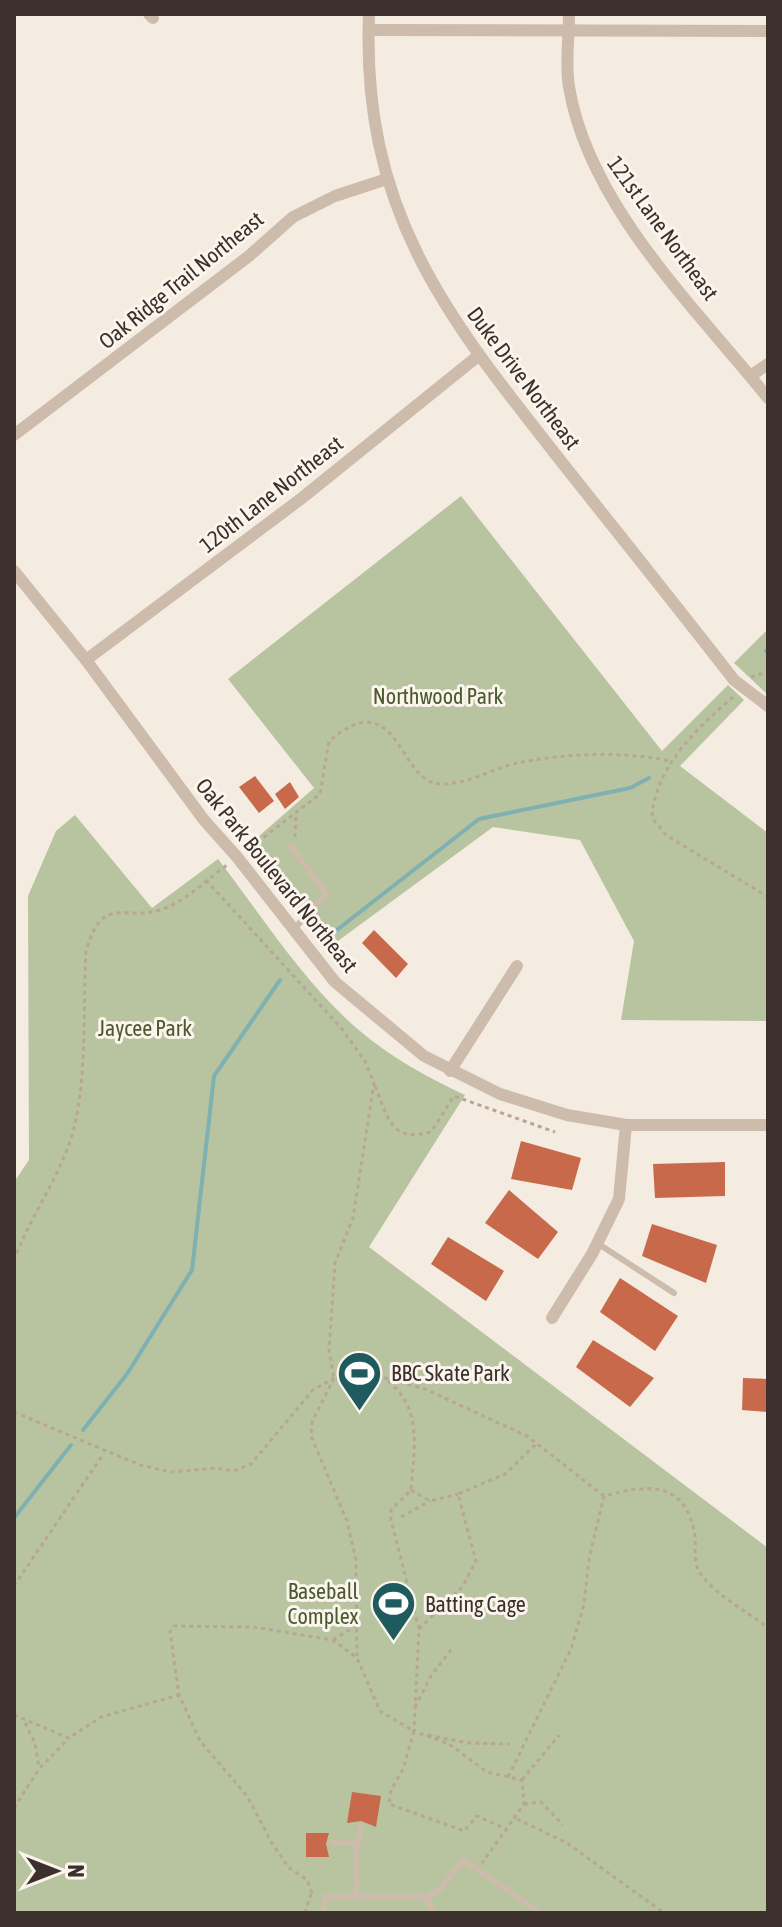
<svg xmlns="http://www.w3.org/2000/svg" width="782" height="1927" viewBox="0 0 782 1927" font-family="'Asap Condensed',sans-serif">
<rect width="100%" height="100%" fill="#f4ebe1"/>
<!-- green -->
<g fill="#b8c4a0">
<path d="M461 496 662 751 728 685 744 700 680 766 768 833V1021L621 1020 634 941 580 840 493 827 327 949 251 843 314 788 228 679Z"/>
<path d="M768 629V695L734 663Z"/>
<path d="M75 815 152 908 218 859C262 916 304 984 360 1031 390 1057 429 1078 465 1095L369 1247 768 1548V1913H14V1182L29 1160 28 896 56 831Z"/>
</g>
<g fill="none" stroke-linecap="round" stroke-linejoin="round">
<!-- stream -->
<g stroke="#7fb0b2" stroke-width="4">
<path d="M766 651 768 650"/>
<path d="M333 933 479 819 630 788 649 778"/>
<path d="M83 1430 127 1374 192 1270 214 1076 280 980"/>
<path d="M14 1518 71 1445"/>
</g>
</g>
<!-- building -->
<g fill="#c8694b">
<path d="M255 776 274 801 259 813 239 787Z"/>
<path d="M290 782 299 797 285 809 275 794Z"/>
<path d="M374 930 408 964 396 978 362 943Z"/>
<path d="M521 1141 581 1158 572 1190 511 1179Z"/>
<path d="M725 1162V1196L655 1198 653 1164Z"/>
<path d="M509 1190 558 1232 538 1259 485 1223Z"/>
<path d="M652 1224 717 1245 706 1283 642 1256Z"/>
<path d="M448 1237 504 1271 486 1301 431 1264Z"/>
<path d="M620 1278 678 1316 655 1351 600 1312Z"/>
<path d="M593 1340 654 1378 630 1407 576 1367Z"/>
<path d="M743 1378 768 1379V1412L742 1410Z"/>
<path d="M352 1792 381 1796 376 1827 361 1821 347 1823Z"/>
<path d="M306 1833H329L326 1844 329 1857H306Z"/>
</g>
<g fill="none" stroke-linecap="round" stroke-linejoin="round">
<!-- path -->
<g stroke="#b9a596" stroke-width="3" stroke-dasharray="4 4" stroke-linecap="butt">
<path d="M751 677 768 672"/>
<path d="M733 697C698 727 654 768 652 818L666 835 768 897"/>
<path d="M295 837 296 813"/>
<path d="M251 847 320 794 329 741C396 684 398 774 434 783 459 789 493 768 517 763 568 753 620 751 671 761"/>
<path d="M206 880 342 1029 365 1061 374 1083 353 1218 335 1263 329 1350 334 1378H385L425 1389 527 1436 604 1496C648 1484 686 1480 695 1536 696 1548 693 1562 700 1573 715 1595 747 1611 768 1628"/>
<path d="M375 1086C388 1117 390 1143 431 1132L454 1096 555 1132"/>
<path d="M14 1261C30 1215 62 1175 74 1128 87 1077 83 1004 86 951 104 888 128 927 170 906 191 896 209 878 227 865"/>
<path d="M334 1378 312 1422 311 1436 347 1521 356 1560 357 1656"/>
<path d="M388 1381C423 1409 414 1449 411 1490L391 1510V1520L419 1629 414 1731 449 1744 487 1772 522 1780 524 1804 482 1863"/>
<path d="M14 1412 140 1465 171 1472 217 1468 234 1471 251 1464 313 1390 334 1378"/>
<path d="M411 1490 430 1501 458 1494"/>
<path d="M401 1517 430 1501"/>
<path d="M14 1586 104 1453"/>
<path d="M419 1629 463 1586 476 1561 458 1494 505 1474 537 1443"/>
<path d="M333 1640 357 1625"/>
<path d="M415 1707 431 1676 453 1647"/>
<path d="M14 1715 69 1738 101 1717 179 1695"/>
<path d="M25 1723 35 1743 39 1768"/>
<path d="M428 1735 468 1743 510 1744"/>
<path d="M508 1777 571 1649 584 1604 589 1559 604 1496"/>
<path d="M522 1780 559 1735"/>
<path d="M524 1804 541 1802 563 1825"/>
<path d="M14 1808 39 1769 69 1738"/>
<path d="M517 1819 567 1843 664 1913"/>
<path d="M312 1893 307 1880 288 1867 272 1843 247 1796 200 1741 179 1695 170 1632 174 1626 253 1627 333 1640 357 1658 380 1711 414 1731 403 1769 391 1790 389 1804 464 1831 477 1816 508 1830"/>
<path d="M305 1913 311 1894"/>
<path d="M767 1913 768 1911"/>
</g>
<!-- lane -->
<g stroke="#cdbbac" stroke-width="6">
<path d="M291 846 326 894 294 929"/>
<path d="M597 1243 674 1293"/>
<path d="M332 1843H358"/>
<path d="M357 1896 356 1853 361 1827"/>
<path d="M427 1898 442 1887 463 1860 541 1913"/>
<path d="M324 1913 325 1896H417L427 1898 433 1913"/>
</g>
<!-- street -->
<g stroke="#cdbbac" stroke-width="12">
<path d="M149 14 153 18"/>
<path d="M369 14C361 213 448 318 564 465 621 537 678 608 734 680L768 706"/>
<path d="M569 14C569 38 565 64 569 87 589 206 695 307 768 398"/>
<path d="M369 30 768 31"/>
<path d="M750 376 768 364"/>
<path d="M14 435 249 256 293 217 335 196 387 179"/>
<path d="M14 571 86 660 204 820 237 857 335 982 424 1056 500 1094 567 1115 626 1125H768"/>
<path d="M86 660 302 498 478 356"/>
<path d="M450 1071 517 966"/>
<path d="M552 1318 592 1254 619 1199 626 1125"/>
</g>
</g>
<!-- icons -->
<defs>
<symbol id="stadium-pin" viewBox="-11 -11 22 30"><path d="M0 17L-7.5 6A9.5 9.5 0 1 1 7.5 6Z" fill="#1f5a5e" stroke="#fbf5ee"/><path d="M0-5a6.5 5 0 1 0 0 10a6.5 5 0 1 0 0-10ZM-3.5-1.8h7v3.6h-7Z" fill="#fff"/></symbol>
</defs>
<g fill-rule="evenodd">
<use href="#stadium-pin" x="334" y="1348" width="51" height="69"/>
<use href="#stadium-pin" x="368" y="1578" width="51" height="69"/>
</g>
<g text-anchor="middle" dominant-baseline="central" stroke-width="6" stroke-linejoin="round" paint-order="stroke">
<!-- street labels -->
<g font-size="22" fill="#3b302b" stroke="#fbf5ee">
<text transform="translate(663 228) rotate(54)">121st Lane Northeast</text>
<text transform="translate(181 280) rotate(-39)">Oak Ridge Trail Northeast</text>
<text transform="translate(524 378) rotate(53)">Duke Drive Northeast</text>
<text transform="translate(271 494) rotate(-38)">120th Lane Northeast</text>
<text transform="translate(277 875) rotate(51)">Oak Park Boulevard Northeast</text>
</g>
<!-- park labels -->
<g font-size="22" fill="#4a5a2e" stroke="#fbf5ee">
<text x="438" y="696">Northwood Park</text>
<text x="145" y="1028">Jaycee Park</text>
<text x="323" y="1591">Baseball<tspan x="323" dy="25">Complex</tspan></text>
</g>
<!-- poi labels -->
<g font-size="22" fill="#3b302b" stroke="#fbf5ee" text-anchor="start">
<text x="391" y="1373">BBC Skate Park</text>
<text x="425" y="1604">Batting Cage</text>
</g>
</g>
<!-- border -->
<rect width="782" height="1927" fill="none" stroke="#3b302b" stroke-width="32"/>
<!-- north arrow -->
<g transform="translate(56 1871) rotate(90)" stroke="#fbf5ee" stroke-width="6" paint-order="stroke">
<path d="M0-6L14 30L0 20L-14 30Z" fill="#3b302b"/>
<text y="-12" font-size="22" font-weight="bold" text-anchor="middle" fill="#3b302b">N</text>
</g>
</svg>
